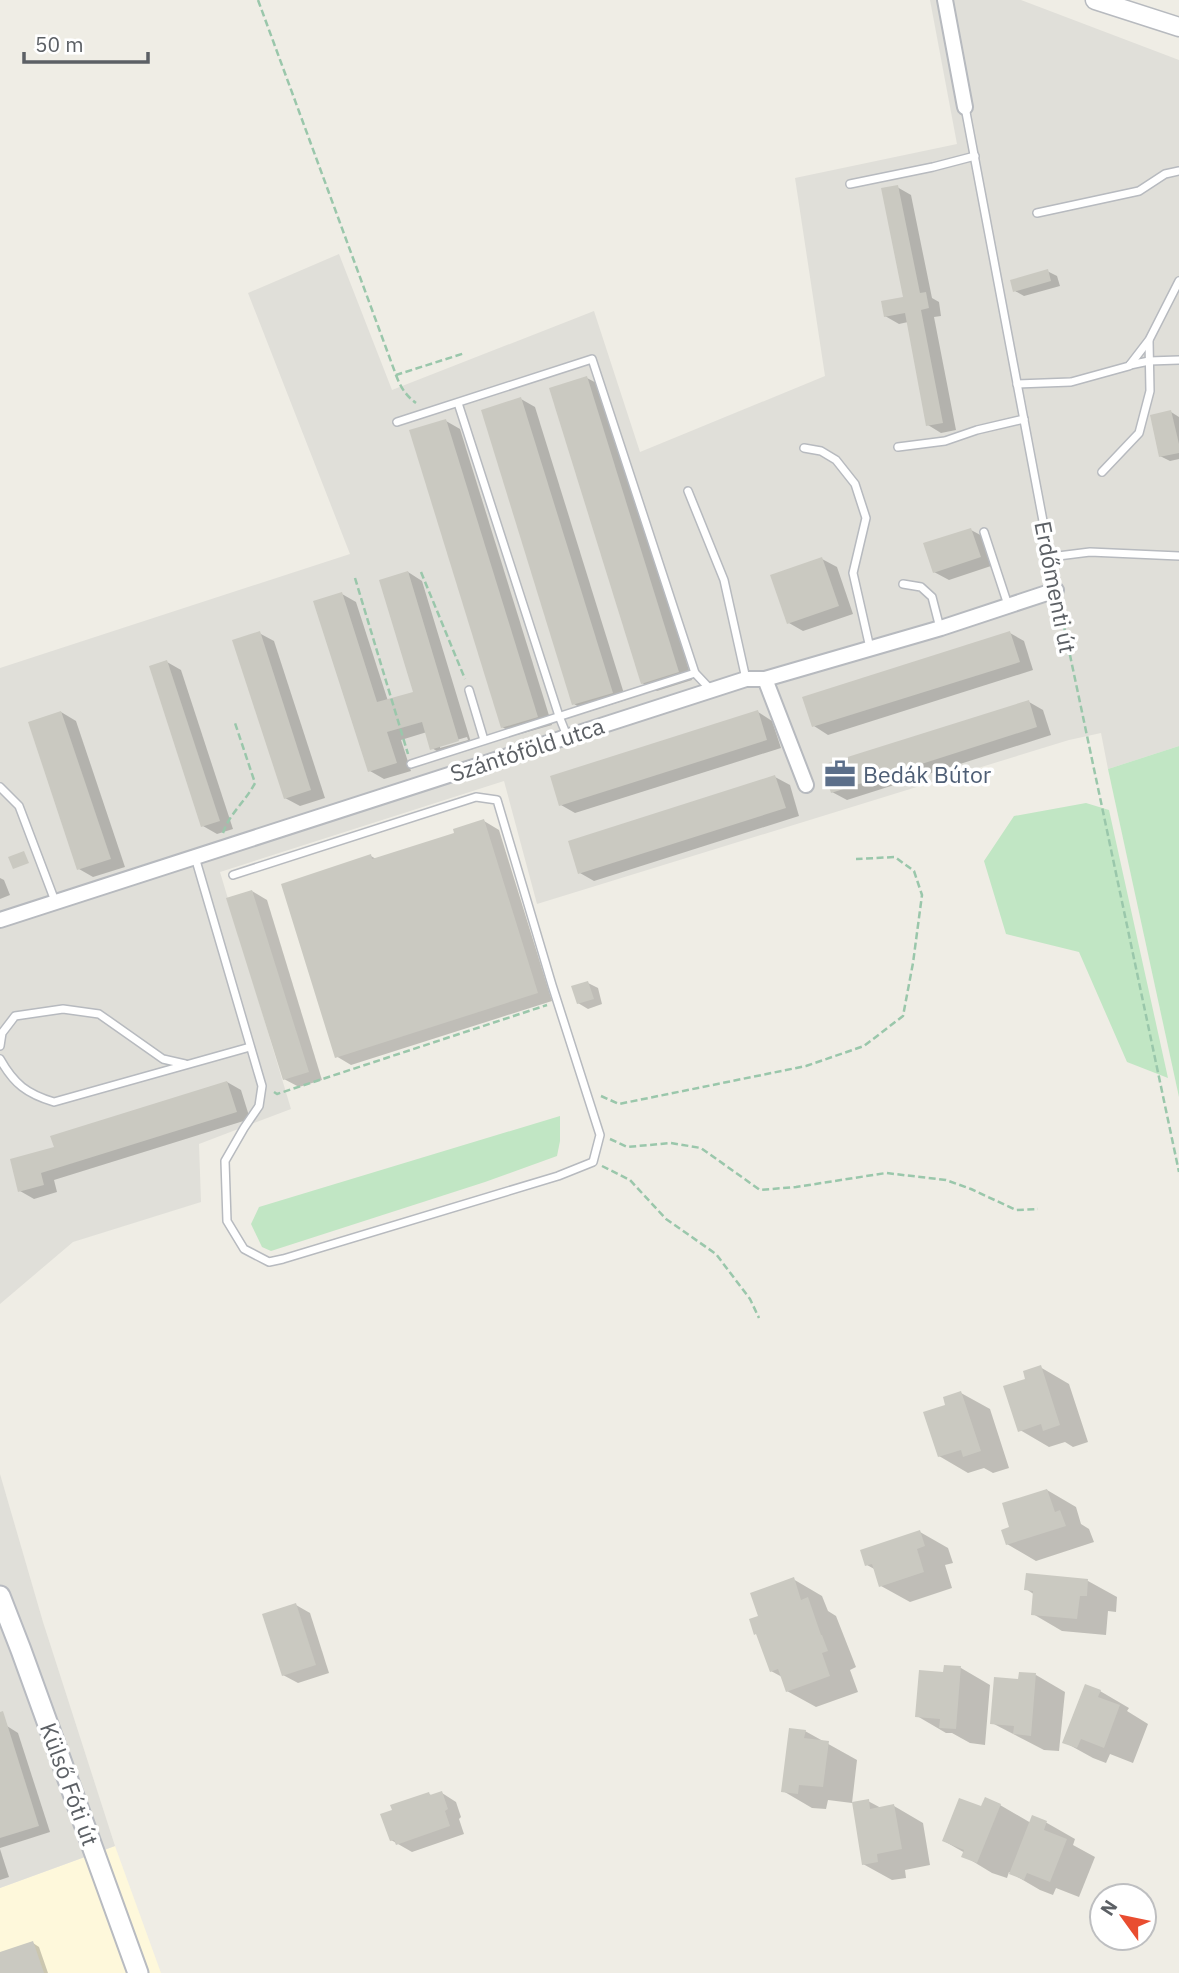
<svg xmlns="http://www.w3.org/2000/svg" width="1179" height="1973" viewBox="0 0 1179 1973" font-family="'IBM Plex Sans',sans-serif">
<rect width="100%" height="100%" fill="#efede5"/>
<!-- commercial -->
<path fill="#fef8db" d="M115 1846 161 1973H0V1888Z"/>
<!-- industrial -->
<g fill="#e0dfd9">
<path d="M930 0H1021L1179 60V746L1108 769 1101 733 1069 740 537 904 504 781 220 872 291 1109 199 1144 201 1202 73 1242 0 1304V668L350 554 248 293 339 254 392 390 594 311 640 452 825 376 795 178 957 144Z"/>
<path d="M0 1474 43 1622 115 1846 0 1888Z"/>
</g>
<!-- green -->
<g fill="#c1e6c4">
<path d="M1179 746V1097L1108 769Z"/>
<path d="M1086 803 1109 810 1168 1078 1127 1062 1079 952 1006 934 984 861 1014 816Z"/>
<path d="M560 1116V1141L557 1156 485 1182 271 1251 262 1247 251 1224 259 1207Z"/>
</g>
<!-- shadow -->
<g fill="#0003" fill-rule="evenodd">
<path d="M897 187 911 195 932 298 939 302 941 316 934 317 956 430 941 433 928 425 908 322 899 324 885 316 905 298Z"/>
<path d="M1047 271 1057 276 1060 286 1024 296 1015 291Z"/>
<path d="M587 378 602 386 692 680 657 691 642 683Z"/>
<path d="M521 399 535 407 626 700 588 712 574 704Z"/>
<path d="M1171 412 1179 417V459L1170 461 1160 456Z"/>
<path d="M446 421 460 429 552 725 517 735 502 727Z"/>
<path d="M971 530 986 538 994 565 949 580 934 572Z"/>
<path d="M822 559 837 567 853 614 803 631 789 623Z"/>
<path d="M408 572 422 581 473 749 446 757 432 748 427 732 401 740 411 771 384 779 370 771 342 594 356 602 388 701 415 693ZM467 737 468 740 440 748V745Z"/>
<path d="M259 633 274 641 325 798 300 806 285 798Z"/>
<path d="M1010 633 1024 641 1033 670 828 735 814 726Z"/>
<path d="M167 662 181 670 233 829 217 834 203 826Z"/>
<path d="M1029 702 1043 710 1051 735 847 800 832 792Z"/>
<path d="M61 712 76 721 125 867 93 877 79 869Z"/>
<path d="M758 712 772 721 781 748 575 813 561 805Z"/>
<path d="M775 777 790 785 799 816 594 881 580 873Z"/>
<path d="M484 821 499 830 552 1001 351 1065 336 1056 371 856 376 859 456 834Z"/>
<path d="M0 878 4 880 10 895 0 899Z"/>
<path d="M252 891 267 900 322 1080 299 1087 284 1079Z"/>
<path d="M588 983 598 988 602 1004 588 1009 578 1003Z"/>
<path d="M227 1082 241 1090 250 1119 54 1180 57 1192 34 1199 20 1191 56 1148Z"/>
<path d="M1040 1367 1069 1384 1088 1442 1073 1447 1065 1442 1049 1447 1020 1430 1027 1380Z"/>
<path d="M961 1393 990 1409 1009 1468 993 1473 984 1468 968 1473 939 1456 947 1406Z"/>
<path d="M1047 1490 1076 1507 1081 1524 1089 1529 1094 1542 1036 1561 1007 1544 1012 1528Z"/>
<path d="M920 1532 948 1548 953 1563 945 1565 952 1588 910 1602 881 1586 876 1570 867 1565Z"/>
<path d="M793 1579 822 1596 828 1611 836 1616 856 1667 850 1670 858 1692 816 1707 787 1691 782 1677 771 1671 760 1617Z"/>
<path d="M1088 1581 1117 1597 1116 1612 1108 1611 1106 1635 1062 1631 1033 1614 1035 1595 1026 1589Z"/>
<path d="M296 1605 310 1613 329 1673 298 1683 283 1675Z"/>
<path d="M945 1667 961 1668 990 1685 985 1745 970 1743 952 1733H946L917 1716 944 1674Z"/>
<path d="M1036 1675 1065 1692 1059 1751 1044 1750 992 1723 1019 1681Z"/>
<path d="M1100 1691 1129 1708 1127 1711 1148 1724 1133 1763 1110 1754 1106 1763 1093 1758 1064 1742Z"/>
<path d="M7 1726 18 1733 50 1832 0 1848V1728Z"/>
<path d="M805 1731 857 1760 852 1803 828 1800 826 1809 812 1808 783 1791Z"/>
<path d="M442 1793 456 1802 461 1817 459 1819 464 1834 412 1852 391 1840 429 1794 433 1796Z"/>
<path d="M868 1801 881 1808 894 1806 923 1823 930 1865 905 1870 906 1878 892 1880 863 1864Z"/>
<path d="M1000 1805 1031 1823 1033 1818 1047 1823 1075 1839 1073 1845 1095 1857 1079 1897 1056 1888 1053 1895 1040 1890 1009 1872 1007 1878 992 1873 964 1856 965 1853 944 1841 982 1809Z"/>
<path d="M0 1849 9 1877 0 1880Z"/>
<path d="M33 1943 39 1947 48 1973H0V1955Z"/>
</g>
<!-- building -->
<g fill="#cac9c1">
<path d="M898 185 920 293 926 292 929 308 921 310 943 423 926 426 905 313 884 317 881 301 903 297 881 188Z"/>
<path d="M1048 269 1051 281 1013 292 1010 280Z"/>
<path d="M587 376 679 672 641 684 549 388Z"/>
<path d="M521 397 613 693 572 705 481 410Z"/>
<path d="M1171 410 1179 444V453L1159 457 1150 415Z"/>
<path d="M446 419 538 717 501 728 409 430Z"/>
<path d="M971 528 981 557 933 573 923 543Z"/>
<path d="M822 557 839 606 787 624 770 575Z"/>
<path d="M408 571 459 741 430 750 422 722 387 732 397 763 368 772 313 601 342 592 377 702 413 692 379 580Z"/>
<path d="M260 631 311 790 284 799 232 640Z"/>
<path d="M1010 631 1020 662 812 727 802 697Z"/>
<path d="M167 660 220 821 201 827 149 666Z"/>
<path d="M1029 700 1037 727 831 793 822 765Z"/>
<path d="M758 710 767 740 559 806 550 776Z"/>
<path d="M61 711 111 859 77 870 28 722Z"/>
<path d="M775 775 786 808 578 874 568 841Z"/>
<path d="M484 819 538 993 335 1058 281 884 371 854 372 859 454 833 453 829Z"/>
<path d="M24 851 29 863 13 869 8 857Z"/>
<path d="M252 890 309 1072 283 1080 226 898Z"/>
<path d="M588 981 594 999 577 1004 571 986Z"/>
<path d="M227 1081 237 1112 41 1173 44 1185 18 1192 10 1159 54 1147 50 1136Z"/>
<path d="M1041 1365 1060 1425 1043 1431 1041 1424 1018 1432 1003 1386 1025 1379 1023 1371Z"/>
<path d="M961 1391 981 1451 963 1457 961 1450 938 1457 923 1412 945 1405 943 1397Z"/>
<path d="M1047 1489 1055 1512 1060 1510 1066 1526 1006 1545 1001 1530 1009 1527 1002 1503Z"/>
<path d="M920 1530 925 1546 917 1549 924 1572 879 1587 872 1564 865 1566 860 1550Z"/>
<path d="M1026 1573 1088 1579 1087 1596H1080L1077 1619 1031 1615 1033 1591 1024 1590Z"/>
<path d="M794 1577 801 1600 808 1597 821 1635H822L828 1651 822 1653 830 1676 786 1692 778 1669 770 1672 756 1634 754 1635 749 1619 758 1616 750 1593Z"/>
<path d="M296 1603 316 1665 282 1676 262 1614Z"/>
<path d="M944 1665 961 1666 956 1729 939 1728 940 1719 915 1717 919 1670 943 1672Z"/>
<path d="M1019 1672 1036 1673 1031 1736 1013 1734 1014 1726 990 1724 994 1677 1018 1679Z"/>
<path d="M1085 1684 1101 1690 1098 1697 1120 1705 1104 1748 1081 1739 1077 1748 1062 1743Z"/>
<path d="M3 1711 39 1826 0 1838V1712Z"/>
<path d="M789 1728 806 1730 804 1738 829 1741 823 1787 799 1785 798 1794 781 1792Z"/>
<path d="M442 1791 448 1809 445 1811 450 1826 396 1845 394 1840 390 1841 380 1814 392 1810 390 1805 429 1792 430 1795Z"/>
<path d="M985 1797 1001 1804 977 1863 961 1857 964 1850 942 1841 959 1798 981 1806Z"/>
<path d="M869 1799 870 1809 894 1804 902 1849 877 1854 878 1862 862 1865 852 1802Z"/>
<path d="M1032 1815 1047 1821 1044 1830 1067 1839 1050 1882 1027 1873 1024 1880 1009 1874Z"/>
<path d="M33 1941 44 1973H0V1952Z"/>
</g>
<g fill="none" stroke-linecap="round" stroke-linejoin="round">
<defs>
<g id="service">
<path d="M965 107 1056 590"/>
<path d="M850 184 933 167 975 156"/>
<path d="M1037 213 1139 191 1165 174 1179 171"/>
<path d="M1130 365 1149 361 1179 360"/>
<path d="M1017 384 1071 382 1129 366 1149 340 1179 281"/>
<path d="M458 403 559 716 567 736"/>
<path d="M397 422 592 359 695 673 711 690"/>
<path d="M898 447 945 441 977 430 1024 419"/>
<path d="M804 448 821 451 836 460 855 484 866 518 853 573 870 648"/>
<path d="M1102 472 1139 433 1150 391 1149 341"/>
<path d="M688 491 724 580 746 679"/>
<path d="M984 532 1008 605"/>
<path d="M1050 557 1090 552 1179 556"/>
<path d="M903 584 921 587 932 597 940 628"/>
<path d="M469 690 484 740"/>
<path d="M411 764 695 673"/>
<path d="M0 787 19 806 55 901"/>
<path d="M195 857 262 1086 259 1106 244 1128 225 1161 227 1221 244 1249 269 1262 283 1259 558 1176 593 1162 600 1135 552 985 497 800 476 797 233 875"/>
<path d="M0 1046 2 1033 15 1016 63 1009 99 1014 163 1059 185 1064"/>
<path d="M0 1059C14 1084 27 1094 54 1102L250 1047"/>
</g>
<g id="minor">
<path d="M945 0 965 107"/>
<path d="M765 679 806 785"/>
<path d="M0 920 746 679H765L941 628 1056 590"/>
</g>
<path id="tertiary" d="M1095 0 1179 27"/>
<path id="secondary" d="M0 1596 21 1650 138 1973"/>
</defs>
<!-- service casing -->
<use href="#service" stroke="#b7babf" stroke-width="10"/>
<!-- minor casing -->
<use href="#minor" stroke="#b7babf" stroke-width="18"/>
<!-- tertiary casing -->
<use href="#tertiary" stroke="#b7babf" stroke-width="21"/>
<!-- secondary casing -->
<use href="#secondary" stroke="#b8bbc1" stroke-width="23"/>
<!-- path -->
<g stroke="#9ac7ab" stroke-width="2.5" stroke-dasharray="7 3.5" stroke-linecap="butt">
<path d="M258 0 396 375 465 353"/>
<path d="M396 375C400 386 405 395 416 403"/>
<path d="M421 572 465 679"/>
<path d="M355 578 408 754"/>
<path d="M1059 603 1179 1172"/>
<path d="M223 833C229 814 246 801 255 783L234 720"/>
<path d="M274 1092 277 1094 547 1005"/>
<path d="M601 1096 619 1104 806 1066 864 1046 903 1016 913 963 922 895 914 871 895 857 856 859"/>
<path d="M610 1139 627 1147 671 1143 701 1148 760 1190 796 1187 886 1173 946 1180 971 1189 1016 1210 1038 1209"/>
<path d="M602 1166 630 1180 666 1219 716 1254 750 1299 759 1318"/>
</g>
<!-- service -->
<use href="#service" stroke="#fff" stroke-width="7"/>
<!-- minor -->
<use href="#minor" stroke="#fff" stroke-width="14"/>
<!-- tertiary -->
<use href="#tertiary" stroke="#fff" stroke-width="18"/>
<!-- secondary -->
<use href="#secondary" stroke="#fff" stroke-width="19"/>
</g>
<!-- icons -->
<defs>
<symbol id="office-bare" viewBox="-9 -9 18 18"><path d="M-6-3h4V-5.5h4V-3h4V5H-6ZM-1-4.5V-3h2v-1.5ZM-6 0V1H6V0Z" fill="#5c6f8a" stroke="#fff" stroke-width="2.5" paint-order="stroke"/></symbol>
</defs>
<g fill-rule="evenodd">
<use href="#office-bare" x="818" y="752" width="44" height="44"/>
</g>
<g text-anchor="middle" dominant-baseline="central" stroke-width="7" stroke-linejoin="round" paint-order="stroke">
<!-- street labels -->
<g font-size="23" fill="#5c6065" stroke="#fff">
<text transform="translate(1056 587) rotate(79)">Erdőmenti út</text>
<text transform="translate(527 749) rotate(-18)">Szántóföld utca</text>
<text transform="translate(70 1784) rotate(70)">Külső Fóti út</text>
</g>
<!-- service labels -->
<g font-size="23" fill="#4e5e75" stroke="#fff" text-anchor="start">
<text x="863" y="774">Bedák Bútor</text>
</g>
</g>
<!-- north arrow -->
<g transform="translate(1123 1917) rotate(303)"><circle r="33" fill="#ffffff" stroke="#bebfc1" stroke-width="2"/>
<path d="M0-5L12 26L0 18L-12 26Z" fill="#e94d30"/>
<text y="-10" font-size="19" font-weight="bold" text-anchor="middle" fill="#5c6065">N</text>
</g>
<!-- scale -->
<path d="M24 52v10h124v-10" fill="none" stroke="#5c6065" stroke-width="3.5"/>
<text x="35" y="52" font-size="21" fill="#5c6065" stroke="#ffffff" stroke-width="5" paint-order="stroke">50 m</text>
</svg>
